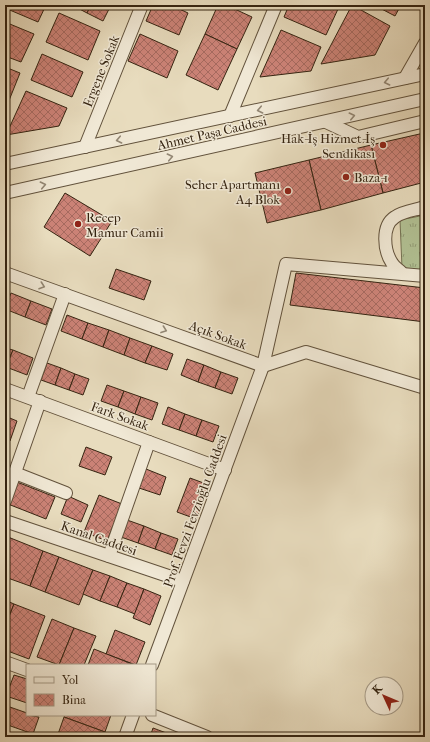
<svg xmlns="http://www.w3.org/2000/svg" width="430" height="742" viewBox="0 0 430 742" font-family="'IM FELL French Canon',serif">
<defs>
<pattern id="park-tufts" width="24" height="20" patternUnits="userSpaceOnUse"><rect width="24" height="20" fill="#b2c194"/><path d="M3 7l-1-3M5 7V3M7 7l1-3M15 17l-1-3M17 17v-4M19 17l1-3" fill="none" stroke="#929d77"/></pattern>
<pattern id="building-cross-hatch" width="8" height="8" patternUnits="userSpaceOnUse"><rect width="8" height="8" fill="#cb8276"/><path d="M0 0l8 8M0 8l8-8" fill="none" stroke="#a66a5f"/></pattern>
</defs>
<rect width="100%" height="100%" fill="#e8dcbe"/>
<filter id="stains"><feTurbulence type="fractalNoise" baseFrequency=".005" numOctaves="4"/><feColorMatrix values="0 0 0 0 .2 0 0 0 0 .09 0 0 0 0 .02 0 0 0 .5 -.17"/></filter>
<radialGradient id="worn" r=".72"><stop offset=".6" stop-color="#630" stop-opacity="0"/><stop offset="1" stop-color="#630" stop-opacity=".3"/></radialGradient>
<!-- park -->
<path fill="url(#park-tufts)" stroke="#747252" d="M425 215V253L420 252 422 272 402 268 400 220Z"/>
<!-- building -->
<g fill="url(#building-cross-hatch)" stroke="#352411">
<path d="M5 5H46L38 22 5 8Z"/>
<path d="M72 5H91L87 13Z"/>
<path d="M91 5H111L103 21 87 13Z"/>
<path d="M153 5H171L188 13 179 35 146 21Z"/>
<path d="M218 5H226L252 17 237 49 205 34Z"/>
<path d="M289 5H329L338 9 326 35 284 17Z"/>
<path d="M352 5 390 26 375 55 321 64Z"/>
<path d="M374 5H401L395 16Z"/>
<path d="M59 13 100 31 88 60 46 42Z"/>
<path d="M5 22 34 34 21 62 5 56Z"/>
<path d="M281 30 321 47 311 71 260 77Z"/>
<path d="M140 34 178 51 167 78 128 61Z"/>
<path d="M205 34 237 49 218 90 186 75Z"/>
<path d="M42 54 83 72 72 97 31 80Z"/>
<path d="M5 67 20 73 8 103 5 102Z"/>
<path d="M26 91 67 108 59 126 6 135Z"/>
<path d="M424 133 425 182 383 193 371 145Z"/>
<path d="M371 145 383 193 321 210 309 160Z"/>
<path d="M309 160 321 210 267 223 255 173Z"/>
<path d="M65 193 112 221 90 256 44 227Z"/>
<path d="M116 269 151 281 144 300 109 288Z"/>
<path d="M296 273 425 288V322L290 305Z"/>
<path d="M11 293 31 301 25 317 5 309Z"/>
<path d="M31 301 52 309 46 325 25 317Z"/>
<path d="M67 315 88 323 82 339 61 331Z"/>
<path d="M88 323 109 330 103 347 82 339Z"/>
<path d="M109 330 130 338 124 355 103 347Z"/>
<path d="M130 338 152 346 145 363 124 355Z"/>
<path d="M152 346 173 354 167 370 145 363Z"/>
<path d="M5 348 13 350 6 367 5 366Z"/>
<path d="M13 350 33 358 27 375 6 367Z"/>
<path d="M187 359 204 365 198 382 181 375Z"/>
<path d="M47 363 61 368 55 385 41 380Z"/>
<path d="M204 365 221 372 215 388 198 382Z"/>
<path d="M61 368 75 374 69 390 55 385Z"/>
<path d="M221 372 238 378 232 394 215 388Z"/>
<path d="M75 374 89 379 83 395 69 390Z"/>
<path d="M107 385 124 391 118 407 101 401Z"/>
<path d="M124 391 141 397 135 414 118 407Z"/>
<path d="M141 397 158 403 152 420 135 414Z"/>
<path d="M168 407 185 414 179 430 162 424Z"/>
<path d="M185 414 202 420 196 436 179 430Z"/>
<path d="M5 416 17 421 10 441 5 439Z"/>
<path d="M202 420 219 426 213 442 196 436Z"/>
<path d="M86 447 112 457 105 475 79 466Z"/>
<path d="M146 469 166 477 160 495 139 488Z"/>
<path d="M190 478 209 485 196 519 177 512Z"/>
<path d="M17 482 55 497 46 519 8 504Z"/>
<path d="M99 495 122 504 107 541 84 532Z"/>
<path d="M68 496 88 505 81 522 61 514Z"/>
<path d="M127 520 144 526 138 543 121 537Z"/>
<path d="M144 526 161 533 155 549 138 543Z"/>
<path d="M161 533 178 539 172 555 155 549Z"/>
<path d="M8 537 43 551 30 586 5 577V545Z"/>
<path d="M43 551 59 557 45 592 30 586Z"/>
<path d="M59 557 93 570 79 605 45 592Z"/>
<path d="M93 570 110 576 100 601 83 594Z"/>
<path d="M110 576 127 583 117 607 100 601Z"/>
<path d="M127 583 144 589 135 614 117 607Z"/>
<path d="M144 589 161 596 150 625 133 618Z"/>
<path d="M5 600 14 604 5 627Z"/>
<path d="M14 604 45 616 29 659 5 650V627Z"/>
<path d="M52 619 74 628 59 665 37 657Z"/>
<path d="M74 628 96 636 84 665H59Z"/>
<path d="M115 630 145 642 136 665 106 654Z"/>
<path d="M94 649 132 664V665H88Z"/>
<path d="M14 675 27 679V703L6 696Z"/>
<path d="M7 706 27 713V715L39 717 33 734 5 724V713Z"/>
<path d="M65 715H111L105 732 64 717Z"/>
<path d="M64 717 105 732 104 737H57Z"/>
<path d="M153 728 177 737H150Z"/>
</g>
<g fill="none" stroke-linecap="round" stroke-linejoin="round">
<defs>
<g id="minor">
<path d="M405 78 425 43"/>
<path d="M230 116 276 5"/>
<path d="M326 122 358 137 425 121"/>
<path d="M85 147 142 5"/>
<path d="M5 164 425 74"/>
<path d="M5 193 425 99"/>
<path d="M401 272C398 269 394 267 392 263 384 251 381 226 395 217 403 211 416 210 425 207"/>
<path d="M5 273 263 366 306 352 425 388"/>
<path d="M5 389 225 470"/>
<path d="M28 397 65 294"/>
<path d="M15 473 66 493"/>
<path d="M5 501 40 401"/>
<path d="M5 521 183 581"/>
<path d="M109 556 149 442"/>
<path d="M5 662 27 670"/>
<path d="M152 665 263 366 286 264 425 276"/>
<path d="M152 715 207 737"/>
<path d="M125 737 133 715"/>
</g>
</defs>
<!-- minor casing -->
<use href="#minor" stroke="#62523c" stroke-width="14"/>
<!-- minor -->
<use href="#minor" stroke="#f0e8d5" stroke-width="12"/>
</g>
<!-- one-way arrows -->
<defs><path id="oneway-chevron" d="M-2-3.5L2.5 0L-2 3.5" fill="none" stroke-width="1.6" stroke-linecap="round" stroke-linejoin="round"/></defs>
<g stroke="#928673">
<use href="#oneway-chevron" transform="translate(387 82) rotate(168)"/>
<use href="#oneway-chevron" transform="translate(260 110) rotate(168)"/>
<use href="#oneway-chevron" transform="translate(352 116) rotate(-13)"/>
<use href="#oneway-chevron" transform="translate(119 140) rotate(168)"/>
<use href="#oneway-chevron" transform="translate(170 157) rotate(-12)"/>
<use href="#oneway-chevron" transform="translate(43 185) rotate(-12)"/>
<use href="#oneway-chevron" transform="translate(42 286) rotate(19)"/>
<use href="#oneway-chevron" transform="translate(164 330) rotate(20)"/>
</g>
<!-- markers -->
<g fill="#8f2418" stroke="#f0e8d5" stroke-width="1.5">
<circle cx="383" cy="145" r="4"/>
<circle cx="346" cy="177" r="4"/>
<circle cx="288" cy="191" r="4"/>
<circle cx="78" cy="224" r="4"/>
</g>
<g text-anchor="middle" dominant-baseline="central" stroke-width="3" stroke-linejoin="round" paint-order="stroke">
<!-- street labels -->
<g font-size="13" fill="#352411" stroke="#f0e8d5">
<text transform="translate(101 71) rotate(-68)">Ergene Sokak</text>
<text transform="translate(212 133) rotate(-13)">Ahmet Paşa Caddesi</text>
<text transform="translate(218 335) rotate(20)">Açık Sokak</text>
<text transform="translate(120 416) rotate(20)">Fark Sokak</text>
<text transform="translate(195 511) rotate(-70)">Prof. Fevzi Fevzioğlu Caddesi</text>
<text transform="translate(99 538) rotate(19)">Kanal Caddesi</text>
</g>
<!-- poi labels -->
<g font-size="13" fill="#352411" stroke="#f0e8d5" text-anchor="end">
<text x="375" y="138">Hak-İş Hizmet-İş<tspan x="375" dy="15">Sendikası</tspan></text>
<text x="354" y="177" text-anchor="start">Baza-1</text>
<text x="280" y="184">Seher Apartmanı<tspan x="280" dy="15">A4 Blok</tspan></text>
<text x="86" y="217" text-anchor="start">Recep<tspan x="86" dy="15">Mamur Camii</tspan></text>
</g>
</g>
<!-- margin -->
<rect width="430" height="742" fill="none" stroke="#e8dcbe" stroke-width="20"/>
<rect x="6" y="6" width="418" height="730" fill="none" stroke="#352411" stroke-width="2"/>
<rect x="10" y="10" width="410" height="722" fill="none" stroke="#352411"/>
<!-- legend -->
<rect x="26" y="664" width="130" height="52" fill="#f0e8d5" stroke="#a59a87"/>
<rect x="34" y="677" width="20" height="6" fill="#f0e8d5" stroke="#a59a87"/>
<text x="62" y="684" font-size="12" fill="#352411">Yol</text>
<rect x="34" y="694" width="20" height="12" fill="url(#building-cross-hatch)" stroke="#a59a87"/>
<text x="62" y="704" font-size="12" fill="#352411">Bina</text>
<!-- north arrow -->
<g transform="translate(384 696) rotate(314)"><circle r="19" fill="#f0e8d5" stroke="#a59a87"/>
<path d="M0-3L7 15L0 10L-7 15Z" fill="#8f2418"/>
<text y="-6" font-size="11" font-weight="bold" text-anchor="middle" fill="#352411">K</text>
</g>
<rect width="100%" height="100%" filter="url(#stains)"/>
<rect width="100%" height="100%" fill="url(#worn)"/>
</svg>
